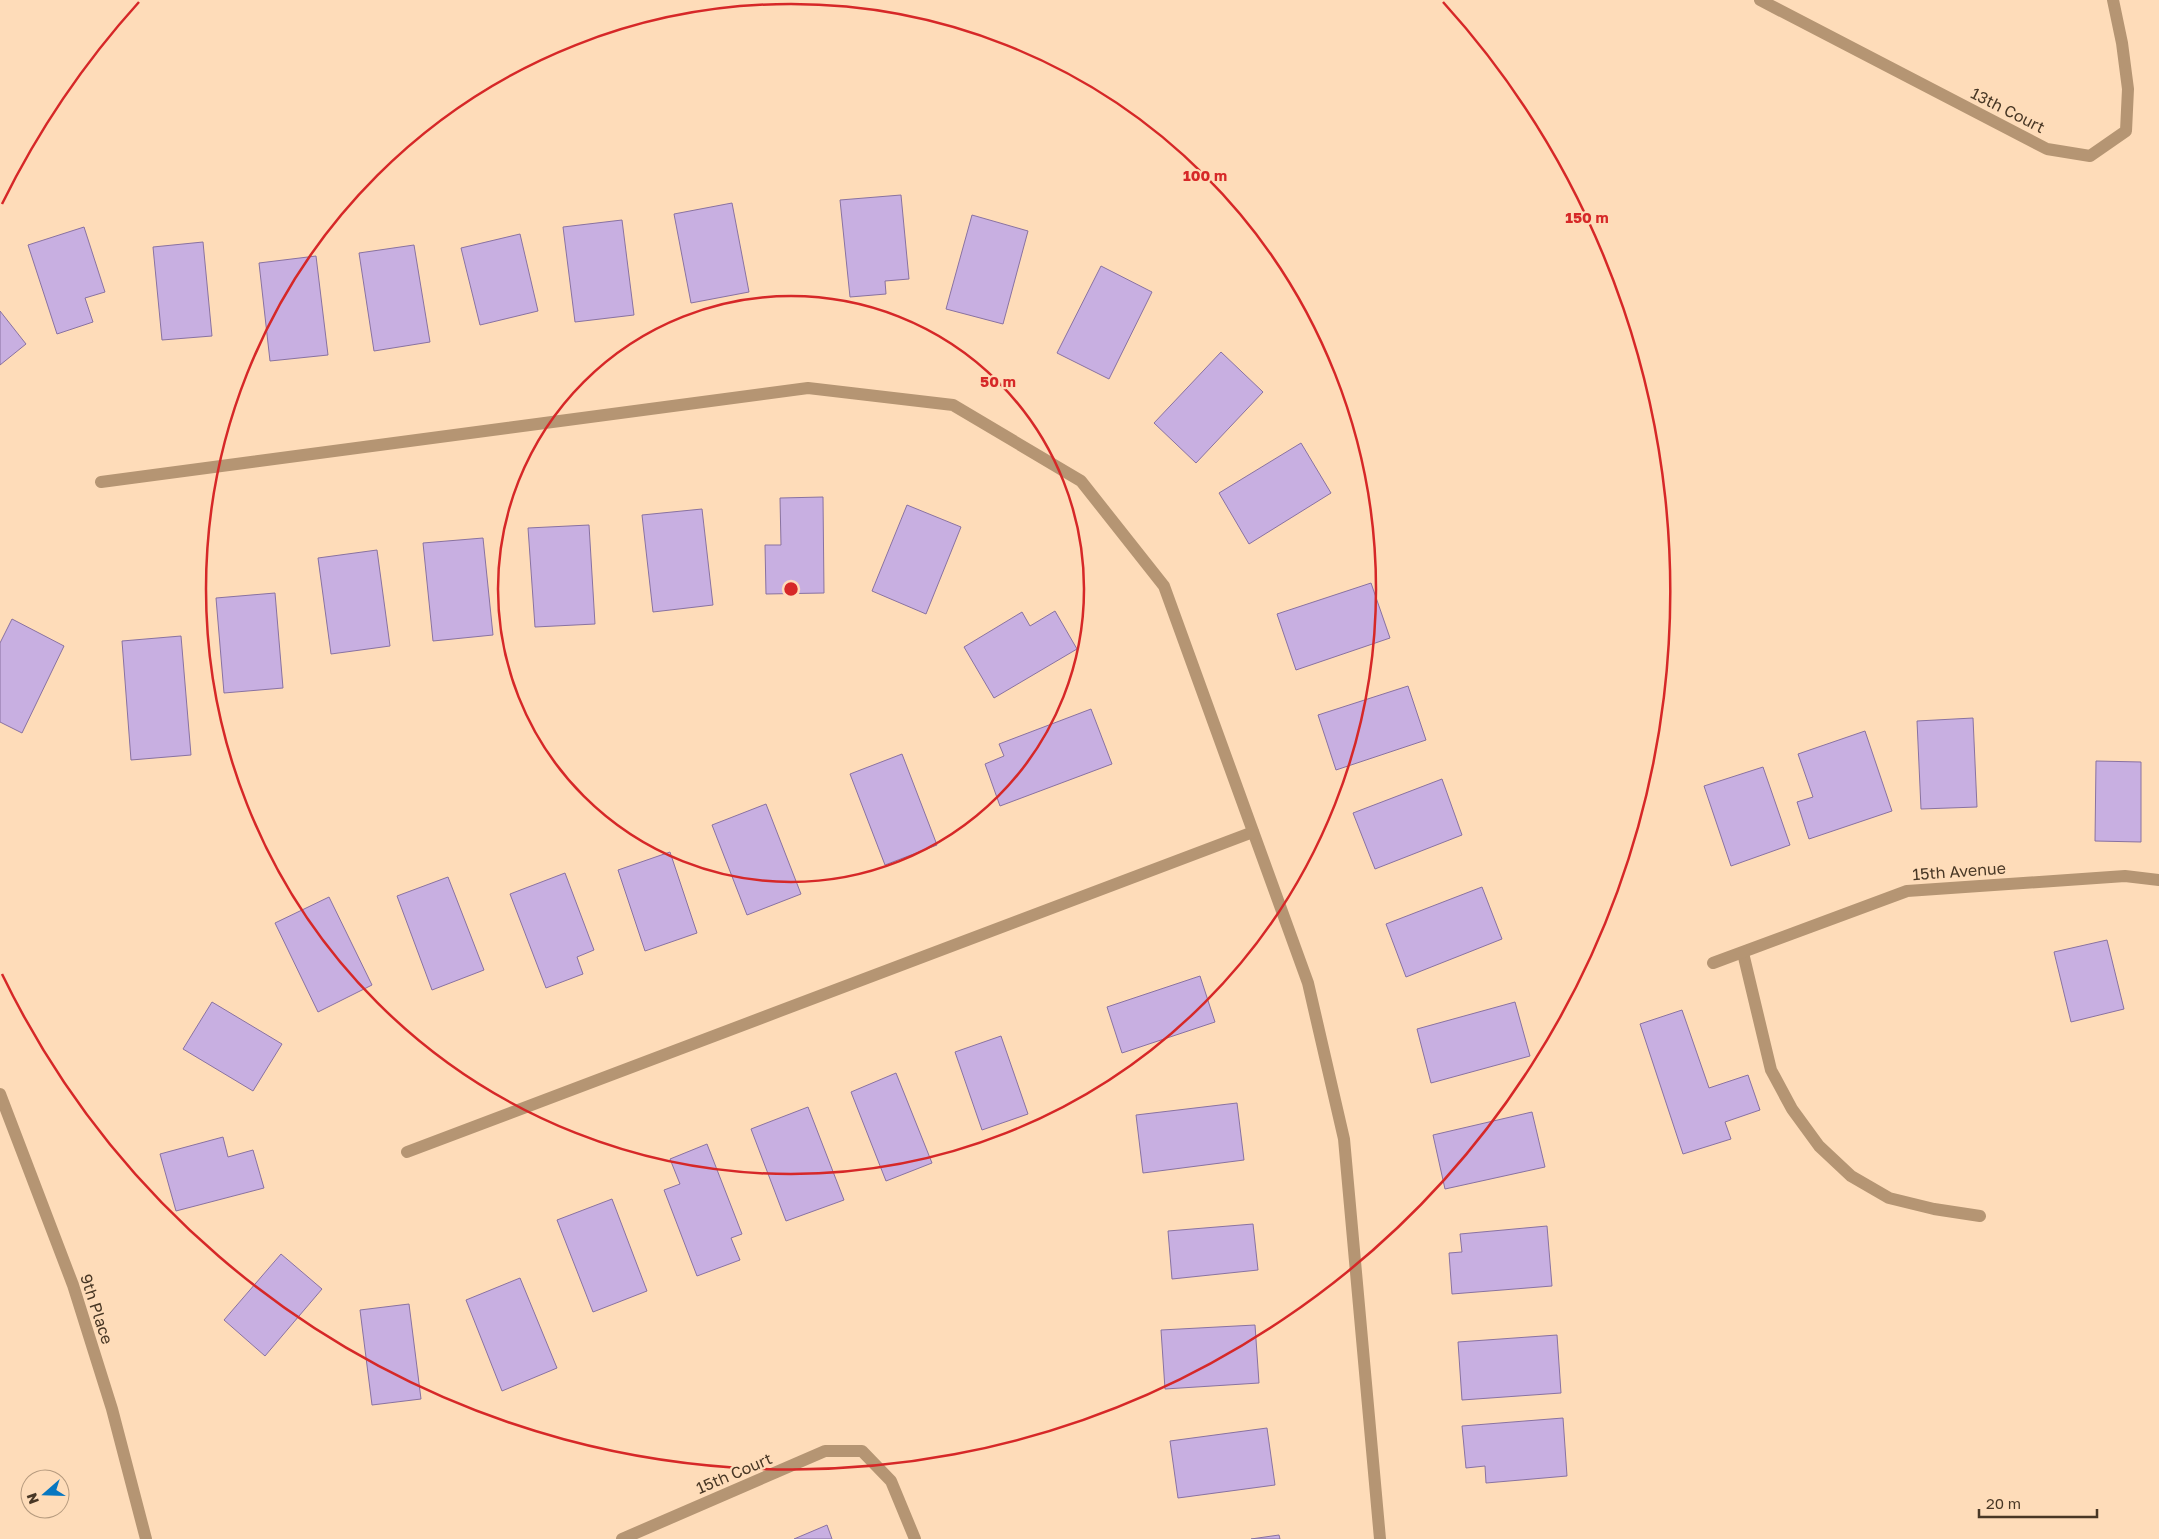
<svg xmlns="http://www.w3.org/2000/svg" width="2159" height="1539" viewBox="0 0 2159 1539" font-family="'Golos Text',sans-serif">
<rect width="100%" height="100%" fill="#fedcb9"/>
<!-- building -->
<g fill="#c8afe1" stroke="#8972a1">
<path d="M901 195 909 279 885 281 886 294 850 297 840 200Z"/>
<path d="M732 203 749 292 691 303 674 214Z"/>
<path d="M972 215 1028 231 1003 324 946 309Z"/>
<path d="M622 220 634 315 575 322 563 227Z"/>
<path d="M84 227 105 292 85 298 93 322 57 334 28 245Z"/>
<path d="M520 234 538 311 480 325 461 248Z"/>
<path d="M203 242 212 336 162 340 153 247Z"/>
<path d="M414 245 430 342 374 351 359 253Z"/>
<path d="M316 256 328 355 270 361 259 263Z"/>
<path d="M1101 266 1152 292 1109 379 1057 353Z"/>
<path d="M0 311 26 344 0 365Z"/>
<path d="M1221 352 1263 392 1196 463 1154 423Z"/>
<path d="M1301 443 1331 493 1249 544 1219 493Z"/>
<path d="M823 497 824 593 766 594 765 545H781L780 498Z"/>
<path d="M907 505 961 527 926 614 872 591Z"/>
<path d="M702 509 713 605 653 612 642 515Z"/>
<path d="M589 525 595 624 535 627 528 528Z"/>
<path d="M483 538 493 635 433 641 423 543Z"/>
<path d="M377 550 390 646 331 654 318 558Z"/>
<path d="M1371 583 1390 638 1296 670 1277 614Z"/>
<path d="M275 593 283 688 224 693 216 598Z"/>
<path d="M1055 611 1077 649 994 698 964 647 1022 612 1030 626Z"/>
<path d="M12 619 64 646 22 733 0 722V643Z"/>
<path d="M181 636 191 755 131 760 122 641Z"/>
<path d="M1408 686 1426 740 1336 770 1318 715Z"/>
<path d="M1091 709 1112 764 1000 806 985 764 1004 756 999 744Z"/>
<path d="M1973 718 1977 807 1921 809 1917 721Z"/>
<path d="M1865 731 1892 811 1809 839 1797 802 1813 797 1798 754Z"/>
<path d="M902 754 937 845 885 865 850 774Z"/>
<path d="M2096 761 2141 762V842L2095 841Z"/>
<path d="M1763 767 1790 845 1731 866 1704 786Z"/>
<path d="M1442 779 1462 835 1375 869 1353 813Z"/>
<path d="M766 804 801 894 747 915 712 825Z"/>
<path d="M670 852 697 933 645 951 618 870Z"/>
<path d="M565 873 594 950 577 957 583 974 546 988 510 894Z"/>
<path d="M448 877 484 970 432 990 397 896Z"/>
<path d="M1482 887 1502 939 1406 977 1386 924Z"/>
<path d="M329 897 372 985 318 1012 275 923Z"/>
<path d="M2107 940 2124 1009 2071 1022 2054 952Z"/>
<path d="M1200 976 1215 1022 1122 1053 1107 1007Z"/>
<path d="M212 1002 282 1044 253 1091 183 1049Z"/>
<path d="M1515 1002 1530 1056 1431 1083 1417 1029Z"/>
<path d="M1682 1010 1709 1088 1748 1075 1760 1110 1725 1122 1731 1139 1683 1154 1640 1024Z"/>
<path d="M1001 1036 1028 1114 982 1130 955 1052Z"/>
<path d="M896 1073 932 1163 886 1181 851 1092Z"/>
<path d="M1237 1103 1244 1160 1143 1173 1136 1115Z"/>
<path d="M808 1107 844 1200 786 1221 751 1129Z"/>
<path d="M1532 1112 1545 1167 1445 1189 1433 1135Z"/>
<path d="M223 1137 228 1157 253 1150 264 1188 176 1211 160 1154Z"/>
<path d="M707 1144 742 1234 731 1238 740 1260 697 1276 664 1190 680 1184 670 1159Z"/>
<path d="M612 1199 647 1291 593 1312 557 1220Z"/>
<path d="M1253 1224 1258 1270 1172 1279 1168 1231Z"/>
<path d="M1547 1226 1552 1286 1452 1294 1449 1253 1462 1252 1460 1234Z"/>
<path d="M281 1254 322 1289 265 1356 224 1320Z"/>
<path d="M520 1278 557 1368 502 1391 466 1300Z"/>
<path d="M409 1304 421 1399 372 1405 360 1310Z"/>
<path d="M1255 1325 1259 1383 1165 1389 1161 1330Z"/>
<path d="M1557 1335 1561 1393 1462 1400 1458 1342Z"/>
<path d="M1563 1418 1567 1476 1486 1483 1485 1466 1466 1468 1462 1426Z"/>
<path d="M1267 1428 1275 1485 1178 1498 1170 1441Z"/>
<path d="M827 1525 832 1539H794Z"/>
<path d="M1279 1535 1280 1539H1251Z"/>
</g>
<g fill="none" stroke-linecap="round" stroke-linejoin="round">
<!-- street -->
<g stroke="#b59573" stroke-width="12">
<path d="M1760 0 2047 149 2090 156 2126 131 2128 89 2122 43 2113 0"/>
<path d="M101 482 808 388 953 405 1081 481 1164 586 1308 983 1344 1139 1380 1539"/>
<path d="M1743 953 1771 1070 1792 1109 1819 1146 1851 1176 1889 1198 1934 1209 1980 1216"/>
<path d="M1713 963 1907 891 2125 876 2159 880"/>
<path d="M0 1094 73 1285 112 1409 146 1539"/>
<path d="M407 1152 1253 832"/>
<path d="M622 1539 825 1451H862L891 1481 915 1539"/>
</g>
</g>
<!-- distance rings -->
<g fill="none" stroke="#d62828" stroke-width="2.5">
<circle cx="791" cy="589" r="293"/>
<circle cx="791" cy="589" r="585"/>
<path d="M2 204A878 878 0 0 1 139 2M1443 2A878 878 0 1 1 2 974"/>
</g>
<g text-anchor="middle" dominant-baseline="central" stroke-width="4.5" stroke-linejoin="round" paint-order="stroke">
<!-- street labels -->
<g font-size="16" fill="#483725" stroke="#fedcb9">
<text transform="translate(2008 110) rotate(27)">13th Court</text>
<text transform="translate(1959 871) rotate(-4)">15th Avenue</text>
<text transform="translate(97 1309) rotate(72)">9th Place</text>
<text transform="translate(734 1473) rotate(-23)">15th Court</text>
</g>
</g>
<circle cx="791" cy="589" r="8" fill="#d62828" stroke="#fedcb9" stroke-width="2.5"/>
<g font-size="15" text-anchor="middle" font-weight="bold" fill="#d62828" stroke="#fedcb9" stroke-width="4.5" stroke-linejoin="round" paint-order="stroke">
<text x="1205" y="181">100 m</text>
<text x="1587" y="223">150 m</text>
<text x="998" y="387">50 m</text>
</g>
<!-- north arrow -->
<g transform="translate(45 1494) rotate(250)"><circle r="24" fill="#fedcb9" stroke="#b59a7e"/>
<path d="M0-4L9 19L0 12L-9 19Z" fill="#0777c1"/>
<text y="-8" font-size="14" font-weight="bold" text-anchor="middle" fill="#483725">N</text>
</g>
<!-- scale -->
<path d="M1979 1509v8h118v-8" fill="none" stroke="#483725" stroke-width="2.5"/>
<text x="1986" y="1509" font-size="15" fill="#483725" stroke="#fedcb9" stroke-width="4" paint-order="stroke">20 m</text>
</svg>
